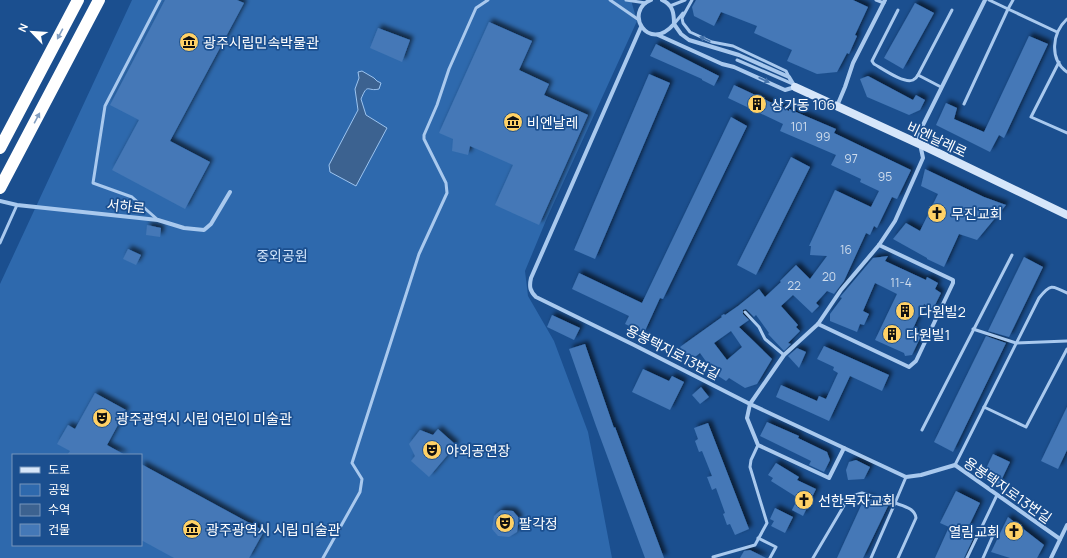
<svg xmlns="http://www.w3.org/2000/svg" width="1067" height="558" viewBox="0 0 1067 558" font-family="Manrope,'Noto Sans KR',sans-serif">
<defs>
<filter id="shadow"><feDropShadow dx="3.5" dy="-3.5" stdDeviation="2" flood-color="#0009"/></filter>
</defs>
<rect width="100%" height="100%" fill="#1b4f8f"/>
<!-- green -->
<path fill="#2e69ad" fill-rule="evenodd" d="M132 0H631L637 21 547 218 525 271 528 296 554 341 588 432 612 558H0V284ZM13 455H141V545H13Z"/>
<!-- water -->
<path fill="#3c6290" stroke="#9cc4f0" d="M362 71 374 78 377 81 381 83 379 89C367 92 368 82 361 99L366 115 387 128 356 186 330 172 329 165 358 110 355 89 359 78 358 72Z"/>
<!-- building -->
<g fill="#4478b7" fill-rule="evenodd" filter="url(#shadow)">
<path d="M165 0H237L244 3 170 141 210 162 185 209 112 170 139 120 110 105Z"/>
<path d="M696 0H853L868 7 855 35 857 36 849 54 847 53 837 72 817 74 787 61 792 50 754 33 757 26 721 12 714 26 694 16 692 7Z"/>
<path d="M915 3 934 13 903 69 884 58Z"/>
<path d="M489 22 532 41 519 70 549 84 544 95 588 115 539 225 495 205 513 165 470 146 468 155 452 151 453 139 439 133Z"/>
<path d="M378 28 410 40 402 62 370 48Z"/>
<path d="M1029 36 1048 44 1004 138 999 135 990 152 936 125 946 103 957 108 954 119 984 132Z"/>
<path d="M656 44 719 76 714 86 702 80V79L650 56Z"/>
<path d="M649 74 670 83 595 259 574 250Z"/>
<path d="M868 76 913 100 916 95 925 100 920 110 909 115 867 97 860 79Z"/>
<path d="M734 85 789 111V109L836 129 834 133 911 170 897 199 892 197 877 228 874 226 870 235 866 233 844 281 834 294 827 291 816 303 819 306 812 313 793 295 781 306 798 325 796 327 800 331 788 343 791 344 784 351 768 334 769 333 756 315 754 317 746 309 743 310V314L749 320 739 327 772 359 757 384 745 388 729 378 726 381 715 374 700 353 690 361 680 347 722 317 721 316 724 314 725 315 738 306 759 289 765 297 781 282 780 281 796 265 810 279 827 256 810 255 811 246H809L835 190 871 207 879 191 860 182 861 179 831 165 836 155 780 131 783 124 728 98ZM731 331 742 347 727 360 714 343Z"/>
<path d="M731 117 747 126 663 299 660 298 644 333 625 324 629 316 572 289 579 273 642 303Z"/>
<path d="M791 157 810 167 756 275 737 265Z"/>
<path d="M925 169 984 197 1006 205 977 240 959 234 944 267 927 259V258L893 239 906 223 920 231 938 194 921 186Z"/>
<path d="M147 225 161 228 160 237 146 235Z"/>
<path d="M128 249 141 255 136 265 123 259Z"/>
<path d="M888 256 885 261 926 280 927 277 938 283 935 289 941 293 933 309 924 304 912 331 921 336 912 355 905 356 904 353 875 340 897 294 875 283 863 311 869 314 864 325 860 324 857 332 830 321V314L842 298 840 297 873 258Z"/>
<path d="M1024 257 1043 267 1009 337 988 331Z"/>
<path d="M552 315 580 328 574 340 547 327Z"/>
<path d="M986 336 1006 343 953 452 934 442Z"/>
<path d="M585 344 614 428 615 427 664 558H645L596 426 569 349Z"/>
<path d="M824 346 889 375 882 391 850 376 829 421 776 397 781 385 817 401 819 396 826 399 838 373 833 370 834 367 817 359Z"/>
<path d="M797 348 806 352 799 368 788 356Z"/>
<path d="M643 369 669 381 672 376 684 382 670 410 632 392Z"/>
<path d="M701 387 709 397 700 404 692 395Z"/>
<path d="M95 393 126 410 107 445 125 455H67L70 451 57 444 68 425 75 429Z"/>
<path d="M1067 407V450L1058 469 1041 461Z"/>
<path d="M767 422 799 436 798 438 827 452 830 460 824 472 809 465 811 461 760 436Z"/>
<path d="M708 423 749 529 735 535 730 524 727 525 723 514 725 513 716 488 712 490 707 477 712 476 702 451 699 452 695 441 698 439 694 428Z"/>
<path d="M438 429 456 445 429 477 411 461 415 456 409 444 420 430 433 435Z"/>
<path d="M993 454 1010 462 999 485 982 477Z"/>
<path d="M856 460 870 467 864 479 848 480 846 470 849 462Z"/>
<path d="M776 463 799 477 797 480 816 489 803 516 792 510 798 498 771 481 773 478 768 475Z"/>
<path d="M141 464 264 531 249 558H174L141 540Z"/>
<path d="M956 491 980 503 965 534 973 539 964 558H935L949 527 940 523Z"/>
<path d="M865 497 888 506 863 558H837Z"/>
<path d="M775 508 793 517 785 533 771 526 774 521 770 519Z"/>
<path d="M501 510 513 511 519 518 517 532 509 537 498 536 492 529 494 516Z"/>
<path d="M1008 517 1044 545 1037 558H1010L991 552Z"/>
<path d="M750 550 766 558H740L744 551Z"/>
</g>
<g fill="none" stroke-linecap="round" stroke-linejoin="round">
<!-- lane -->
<g stroke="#a9c9ee" stroke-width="3">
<path d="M610 0 639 20"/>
<path d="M626 0 646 3"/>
<path d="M692 0 682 18 683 23 690 32 712 42 733 46 786 71 789 77"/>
<path d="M876 0 884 3"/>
<path d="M1013 0 1008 9 1057 32"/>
<path d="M670 6 685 0"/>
<path d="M898 10 872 61 874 64C883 69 904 84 913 80 915 79 917 77 918 75L941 87"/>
<path d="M1067 19C1052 33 1049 59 1067 72"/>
<path d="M674 24 683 13"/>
<path d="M737 60 793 84"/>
<path d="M1059 62 1031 117 1067 133"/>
<path d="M918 75 952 10"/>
<path d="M964 104 1008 9 989 0"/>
<path d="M158 220 132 197 93 183 105 106 160 0"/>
<path d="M0 243 17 205"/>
<path d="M745 312 759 327 765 339 784 355"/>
<path d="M973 329 1016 343 1067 341"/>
<path d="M984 407 1026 427 1067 349"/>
<path d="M922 430 1012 255"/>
<path d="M955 465 1039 298C1050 284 1052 285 1067 293"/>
<path d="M758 538 776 547 770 558"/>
<path d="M713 557 755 545 767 523 750 467 751 460 758 445"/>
<path d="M323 558 360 492 362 479 352 463 419 254 447 193 446 183 424 139V135L437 105 449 69 476 8 488 0"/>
<path d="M813 558 849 497 862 493 895 503 871 558"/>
<path d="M898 558 916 518C915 508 903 506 895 503L906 477"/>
<path d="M967 558 997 495"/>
<path d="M983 558 995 531"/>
</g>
<!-- street -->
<g stroke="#a9c9ee" stroke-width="4">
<path d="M651 0C623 11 648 54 674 24 674 13 673 5 662 0"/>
<path d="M641 27 531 278C529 287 530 291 536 297L634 345 750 404 906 477 921 475 955 465 1060 539"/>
<path d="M658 35 722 64 734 67 785 90 795 87 789 77 739 55 689 40 681 34 674 24"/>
<path d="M837 106 845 87 853 63 885 0"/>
<path d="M0 201 17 205 158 220 184 228 204 230 211 224 230 192"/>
<path d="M818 324 909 367 916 361 953 283V280L879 245"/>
<path d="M844 448 829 478 758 445 747 418 750 404 784 355 818 324 841 290 879 245 895 221 923 158 919 139 920 131 985 0"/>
<path d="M1051 558 1067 525"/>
</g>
<!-- secondary -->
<path stroke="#d6e6fa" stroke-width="8" d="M795 87 928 148 1067 215"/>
<!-- highway -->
<g stroke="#fff" stroke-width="12">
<path d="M0 148 78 0"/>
<path d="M0 188 99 0"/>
</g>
</g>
<!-- one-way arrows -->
<defs><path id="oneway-solid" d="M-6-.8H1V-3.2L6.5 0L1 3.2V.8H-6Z"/></defs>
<g fill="#829ec1">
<use href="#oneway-solid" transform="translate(60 34) rotate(118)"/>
<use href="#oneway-solid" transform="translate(37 118) rotate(-62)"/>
</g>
<g fill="#4674ac">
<use href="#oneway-solid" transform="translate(705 39) rotate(-155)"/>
<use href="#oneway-solid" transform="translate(764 80) rotate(24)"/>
</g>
<!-- icons -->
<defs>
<symbol id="museum-disc" viewBox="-11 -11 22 22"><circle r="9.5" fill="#ffd166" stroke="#1b4f8f"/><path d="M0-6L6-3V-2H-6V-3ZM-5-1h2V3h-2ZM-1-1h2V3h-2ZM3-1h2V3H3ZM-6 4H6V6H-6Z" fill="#111"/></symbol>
<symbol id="building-disc" viewBox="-11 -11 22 22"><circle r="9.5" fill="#ffd166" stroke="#1b4f8f"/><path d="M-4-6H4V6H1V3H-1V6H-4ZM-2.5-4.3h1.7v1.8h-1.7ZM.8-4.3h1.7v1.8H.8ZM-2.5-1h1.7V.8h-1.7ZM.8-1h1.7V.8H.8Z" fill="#111"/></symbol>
<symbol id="church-disc" viewBox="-11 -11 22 22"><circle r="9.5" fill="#ffd166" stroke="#1b4f8f"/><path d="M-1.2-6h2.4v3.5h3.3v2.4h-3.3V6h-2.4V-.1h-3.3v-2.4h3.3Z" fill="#111"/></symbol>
<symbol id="theatre-disc" viewBox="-11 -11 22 22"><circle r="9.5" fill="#ffd166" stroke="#1b4f8f"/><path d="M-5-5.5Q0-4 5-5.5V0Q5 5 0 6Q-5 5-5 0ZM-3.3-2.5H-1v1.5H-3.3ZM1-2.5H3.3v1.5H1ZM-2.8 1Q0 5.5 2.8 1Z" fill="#111"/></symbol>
</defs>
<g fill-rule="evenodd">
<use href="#museum-disc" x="178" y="31" width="22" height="22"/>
<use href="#building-disc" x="746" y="93" width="22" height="22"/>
<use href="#museum-disc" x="502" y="111" width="22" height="22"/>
<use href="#church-disc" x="926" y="202" width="22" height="22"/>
<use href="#building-disc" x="894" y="300" width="22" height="22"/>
<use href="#building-disc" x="881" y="323" width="22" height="22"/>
<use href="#theatre-disc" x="91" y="407" width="22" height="22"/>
<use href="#theatre-disc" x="421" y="439" width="22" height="22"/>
<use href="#church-disc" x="793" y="489" width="22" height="22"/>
<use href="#theatre-disc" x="494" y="512" width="22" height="22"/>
<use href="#museum-disc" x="181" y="518" width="22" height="22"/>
<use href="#church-disc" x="1003" y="520" width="22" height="22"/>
</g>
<g text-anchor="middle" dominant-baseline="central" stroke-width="3.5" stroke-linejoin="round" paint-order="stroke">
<!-- number labels -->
<g font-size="12" fill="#d0dded">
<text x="799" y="126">101</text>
<text x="823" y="136">99</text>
<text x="851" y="158">97</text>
<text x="885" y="176">95</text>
<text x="846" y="249">16</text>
<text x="829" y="276">20</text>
<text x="901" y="282">11-4</text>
<text x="794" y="285">22</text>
</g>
<!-- poi labels -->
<g font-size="14" fill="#fff" stroke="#1b4f8f" text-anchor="start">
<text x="203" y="42">광주시립민속박물관</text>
<text x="771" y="104">상가동 106</text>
<text x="527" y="122">비엔날레</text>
<text x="951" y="213">무진교회</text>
<text x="919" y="311">다원빌2</text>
<text x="906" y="334">다원빌1</text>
<text x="116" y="418">광주광역시 시립 어린이 미술관</text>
<text x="446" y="450">야외공연장</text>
<text x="818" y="500">선한목자교회</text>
<text x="519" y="523">팔각정</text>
<text x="206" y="529">광주광역시 시립 미술관</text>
<text x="1000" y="531" text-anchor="end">열림교회</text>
</g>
<!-- street labels -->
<g font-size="14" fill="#fff" stroke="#1b4f8f">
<text transform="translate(937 139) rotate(25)">비엔날레로</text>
<text transform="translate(126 206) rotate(6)">서하로</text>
<text transform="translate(673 352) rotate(27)">용봉택지로13번길</text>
<text transform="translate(1008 490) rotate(35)">용봉택지로13번길</text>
</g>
<!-- park labels -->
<g font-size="14" fill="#cfe3fa" stroke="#1b4f8f">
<text x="282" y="255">중외공원</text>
</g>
</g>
<!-- legend -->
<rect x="12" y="454" width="130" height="92" fill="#1b4f8f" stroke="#7695bc"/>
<rect x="20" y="467" width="20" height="6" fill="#d6e6fa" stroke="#7695bc"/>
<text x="48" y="474" font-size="12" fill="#ffffff">도로</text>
<rect x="20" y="484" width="20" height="12" fill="#2e69ad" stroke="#7695bc"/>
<text x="48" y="494" font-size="12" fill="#ffffff">공원</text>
<rect x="20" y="504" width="20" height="12" fill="#3c6290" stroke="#7695bc"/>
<text x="48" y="514" font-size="12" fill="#ffffff">수역</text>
<rect x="20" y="524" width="20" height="12" fill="#4478b7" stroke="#7695bc"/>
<text x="48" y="534" font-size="12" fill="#ffffff">건물</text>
<!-- north arrow -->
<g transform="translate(32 32) rotate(295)" stroke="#1b4f8f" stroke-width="3" paint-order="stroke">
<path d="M0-3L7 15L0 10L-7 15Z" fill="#ffffff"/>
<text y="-6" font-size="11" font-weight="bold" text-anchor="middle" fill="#ffffff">N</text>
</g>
</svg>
